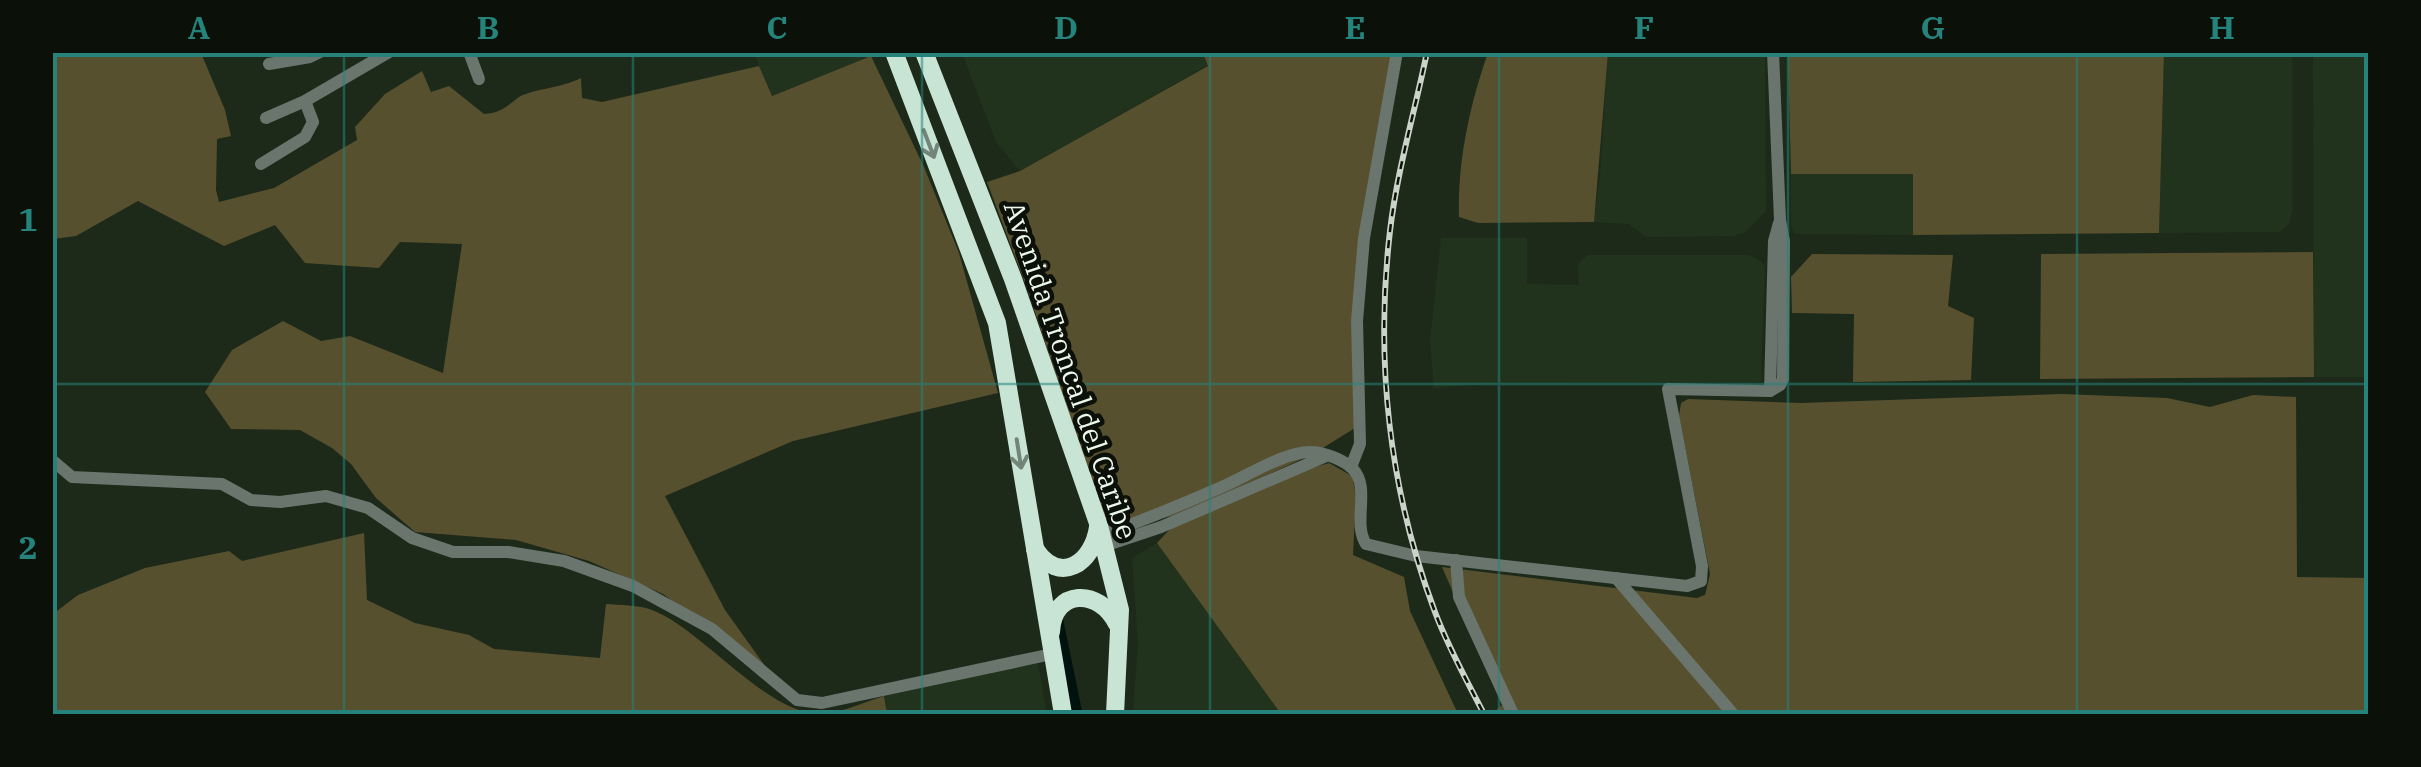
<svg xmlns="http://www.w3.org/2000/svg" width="2421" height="767" viewBox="0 0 2421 767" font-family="'IBM Plex Serif',serif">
<rect width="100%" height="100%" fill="#1d2a19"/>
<!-- built -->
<g fill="#21331c">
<path d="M870 52 871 56 771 96 754 53Z"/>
<path d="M962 53H1203L1208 65 1020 171 996 142Z"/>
<path d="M1608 53H1765L1766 211 1745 232 1733 236 1646 237 1629 224 1590 222 1594 221 1600 174Z"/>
<path d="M2164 53H2292V212L2289 224 2279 232 2159 233Z"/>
<path d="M2313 53H2368V377H2314Z"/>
<path d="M1791 174H1913V235L1795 234 1791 225Z"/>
<path d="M1441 238H1527V284L1579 285 1578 264 1587 255H1749L1758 259 1765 266 1761 382 1483 384 1434 388 1430 341Z"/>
<path d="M1157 543 1281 714H1133L1138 642 1132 558Z"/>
<path d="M1038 663 1047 714H887L884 696Z"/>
</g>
<!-- green -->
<g fill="#57502f">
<path d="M52 53H201L225 110 231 136 217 139 216 190 219 202 274 188 357 140 355 127 385 94 422 71 431 92 449 86 484 114C501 113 507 106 519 97 533 89 562 88 581 78L582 98 602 102 759 66 772 96 871 56 924 167 959 253 998 393 793 441 665 496 725 610 770 673 663 594 589 561 516 540 415 532 376 498 351 464 332 448 300 430 231 429 205 392 232 350 283 321 321 341 350 336 443 373 462 244 400 242 379 268 305 263 275 225 224 246 138 201 76 236 53 239Z"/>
<path d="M1203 53H1394L1365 202 1355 428 1313 454 1178 515 1107 528 1028 291 987 182 1020 171 1208 66Z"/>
<path d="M1488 53H1608L1594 222 1478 223 1459 217C1457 163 1470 103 1488 53Z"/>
<path d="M1788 53H2164L2159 233 1913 235V174H1791Z"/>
<path d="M2313 252 2314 377 2040 379 2041 254Z"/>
<path d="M1812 254 1953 255 1948 306 1974 318 1971 380 1853 382 1854 314 1792 313 1791 277Z"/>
<path d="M2061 394 2167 398 2210 407 2253 395 2296 397 2297 577 2368 578V714H1492L1502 705 1442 567 1697 598 1705 595 1710 574 1679 416 1681 403 1688 399 1801 403Z"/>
<path d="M1329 463 1352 476 1356 495 1353 555 1404 577 1410 611 1458 714H1281L1157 543 1171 528 1304 470Z"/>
<path d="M364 533 367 600 415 623 469 635 494 649 600 658 606 604C620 605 639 605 652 610 703 629 769 718 824 714 843 712 865 702 884 696L887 714H53V614L78 595 145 568 229 551 242 561Z"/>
</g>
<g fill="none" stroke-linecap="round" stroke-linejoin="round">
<!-- river -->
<path stroke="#00120e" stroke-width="15" d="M1056 622 1075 714"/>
<!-- minor -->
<g stroke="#6a756e" stroke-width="12">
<path d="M469 52 479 79"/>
<path d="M269 64 310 57 320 52"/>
<path d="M266 118 305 101 389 52"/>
<path d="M261 164 305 137 313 122 305 101"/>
<path d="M1770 391 1774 241 1779 223"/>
<path d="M52 460 72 477 222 484 251 500 280 502 326 496 368 508 412 538 453 552H508L564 561 633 586 712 629 797 700 822 703 1052 654"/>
<path d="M1351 467 1360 444 1357 321 1364 238 1397 52"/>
<path d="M1101 535C1143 521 1183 504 1224 486 1247 476 1286 451 1311 452 1324 452 1344 460 1353 469 1371 489 1352 522 1366 544L1416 556 1687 586 1701 581 1702 566 1668 389 1770 391 1780 385 1783 379 1784 241 1780 220 1773 52"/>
<path d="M1104 546 1161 527 1324 457"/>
<path d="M1456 560 1459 597 1513 714"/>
<path d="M1616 578 1733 714"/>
</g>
<!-- highway -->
<g stroke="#c8e4d4" stroke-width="18">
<path d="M894 52 997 323 1063 714"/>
<path d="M924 52 1013 279 1099 526 1120 610 1115 714"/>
<path d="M1035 549C1060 586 1093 563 1098 527"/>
<path d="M1051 632C1053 588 1100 588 1117 624"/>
</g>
<defs>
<path id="rail" d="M1427 52C1415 111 1397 171 1390 231 1375 360 1389 490 1435 612 1448 647 1467 681 1484 714"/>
</defs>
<!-- rail casing -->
<use href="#rail" stroke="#cbd4c8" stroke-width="6"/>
<!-- rail -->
<use href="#rail" stroke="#0b1109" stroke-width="2.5" stroke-dasharray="8" stroke-linecap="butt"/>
</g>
<!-- one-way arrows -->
<defs><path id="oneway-shaft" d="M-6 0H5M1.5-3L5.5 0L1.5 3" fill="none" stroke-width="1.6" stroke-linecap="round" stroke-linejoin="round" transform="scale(2.5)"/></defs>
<g stroke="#738579">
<use href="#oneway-shaft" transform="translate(929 144) rotate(69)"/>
<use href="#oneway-shaft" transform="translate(1019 454) rotate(81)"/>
</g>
<!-- grid -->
<path fill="none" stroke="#25837b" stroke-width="2.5" stroke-opacity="0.55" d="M344 52V714M633 52V714M922 52V714M1210 52V714M1499 52V714M1788 52V714M2077 52V714M52 384H2368"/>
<g text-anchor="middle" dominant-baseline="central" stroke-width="9" stroke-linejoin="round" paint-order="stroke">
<!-- street labels -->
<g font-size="28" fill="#eef7ec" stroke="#0b1109">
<text transform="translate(1071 370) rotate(71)">Avenida Troncal del Caribe</text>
</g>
</g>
<!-- border -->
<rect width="2421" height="767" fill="none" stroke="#0b1109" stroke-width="110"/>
<rect x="55" y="55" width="2311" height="657" fill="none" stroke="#25837b" stroke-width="4"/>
<g font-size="32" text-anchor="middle" font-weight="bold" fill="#25837b">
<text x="199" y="39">A</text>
<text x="488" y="39">B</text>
<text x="777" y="39">C</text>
<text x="1066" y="39">D</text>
<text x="1355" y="39">E</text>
<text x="1644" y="39">F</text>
<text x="1933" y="39">G</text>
<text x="2222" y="39">H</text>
<text x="28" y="231">1</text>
<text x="28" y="559">2</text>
</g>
</svg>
